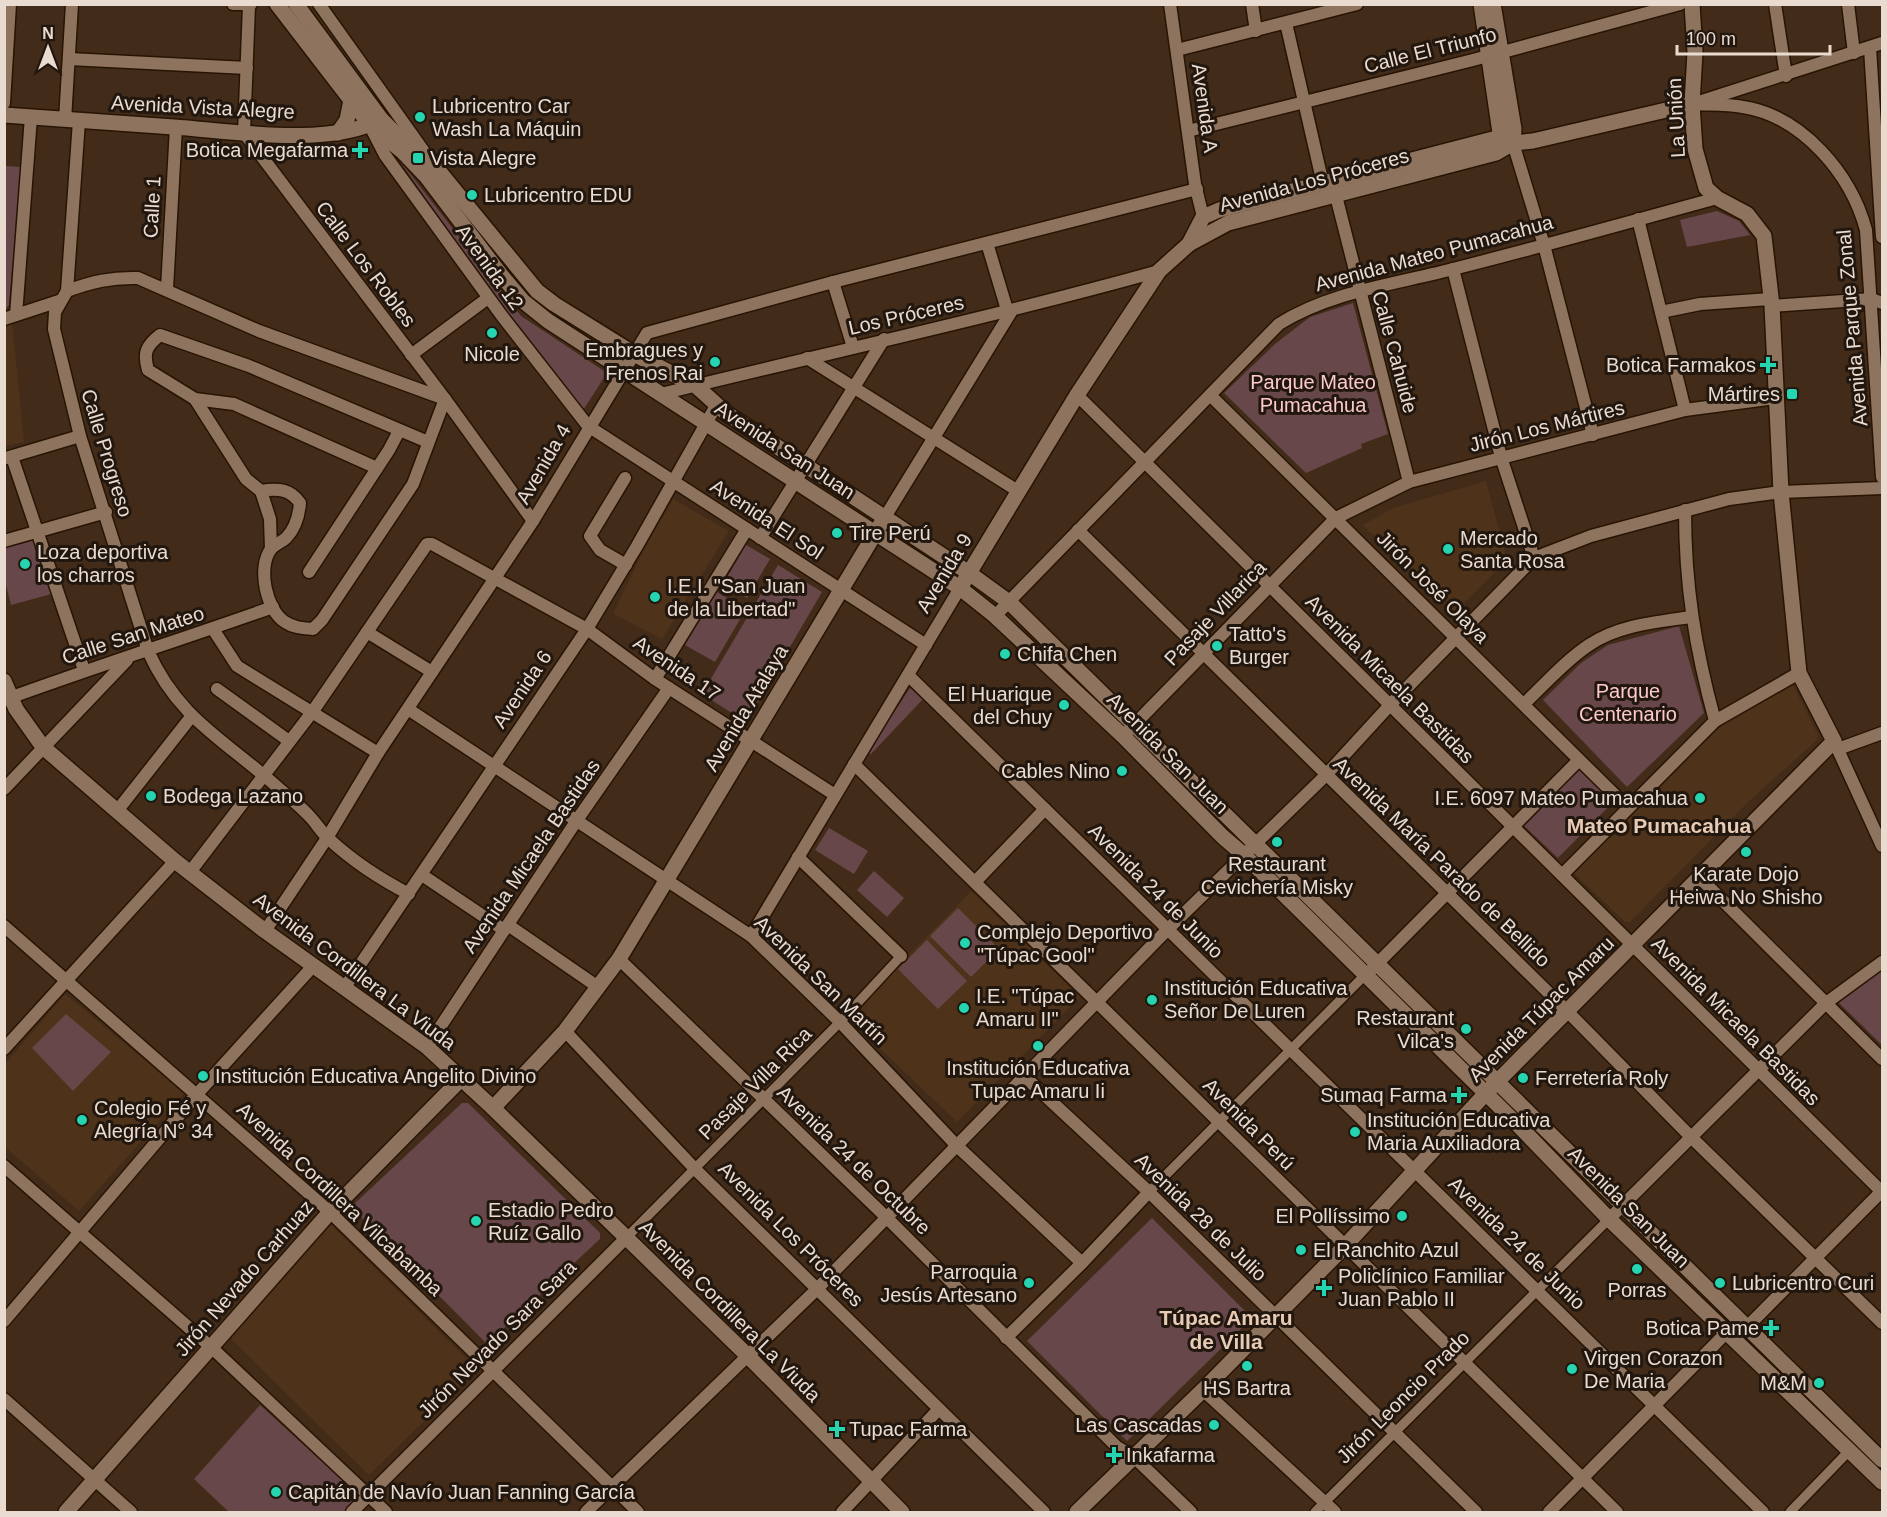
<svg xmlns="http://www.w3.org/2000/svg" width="1887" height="1517" viewBox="0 0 1887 1517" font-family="Arial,sans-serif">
<rect width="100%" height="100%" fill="#422c19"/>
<!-- built -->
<g fill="#4e321a">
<path d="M12 322 24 442 5 446V325Z"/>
<path d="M1486 481 1507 560 1454 613 1380 538H1376L1363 525 1393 508Z"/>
<path d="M673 499 729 531 662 639 613 614 644 549Z"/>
<path d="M1789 683 1793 685 1818 735 1816 741 1747 803 1630 922H1625L1573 872 1719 728Z"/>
<path d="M971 891 1080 997 957 1122 848 1018Z"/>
<path d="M65 994 184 1093 79 1211 5 1147V1064Z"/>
<path d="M328 1222 477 1369 369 1475 228 1336Z"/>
</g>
<!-- green -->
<g fill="#674749">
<path d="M397 157 521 316 607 373 582 412 498 304Z"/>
<path d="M5 166 21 167 9 305 5 310Z"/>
<path d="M1717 211 1739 221 1750 235 1687 247 1680 220Z"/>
<path d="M1353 303 1388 434 1361 444 1362 448 1306 473 1224 393 1275 344 1310 317Z"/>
<path d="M39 539 55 593 11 605 5 581V548Z"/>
<path d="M746 545 770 559 747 598 723 584Z"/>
<path d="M778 565 822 592 746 722 702 694Z"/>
<path d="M717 592 746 609 715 662 685 645Z"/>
<path d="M1679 626 1704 713 1627 787 1543 700 1581 663 1608 645Z"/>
<path d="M910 688 923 699 871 754 868 752Z"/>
<path d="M1579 764 1615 800 1558 858 1521 823Z"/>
<path d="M829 828 868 851 854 874 815 850Z"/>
<path d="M874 871 904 898 887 917 857 890Z"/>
<path d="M958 908 999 949 971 977 930 936Z"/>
<path d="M927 940 967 981 938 1009 898 969Z"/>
<path d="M1882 968V1045L1838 1002Z"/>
<path d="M66 1014 111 1052 73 1091 32 1048Z"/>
<path d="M462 1103H468L600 1233V1239L487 1344 353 1209V1205Z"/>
<path d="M1152 1218 1252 1318 1127 1441 1027 1341Z"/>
<path d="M260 1405 361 1497 346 1512H229L194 1479Z"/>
</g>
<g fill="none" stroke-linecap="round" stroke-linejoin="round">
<defs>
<g id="pedestrian">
<path d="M1149 1192 1366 974"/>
<path d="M627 1237 840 1022 901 956"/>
<path d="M1315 1512 1609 1219"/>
<path d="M1790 1512 1850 1450"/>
</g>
<g id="minor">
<path d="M233 4H251"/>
<path d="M319 4 425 153"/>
<path d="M1170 4 1195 184 1203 217"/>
<path d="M1252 4 1256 31"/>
<path d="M1775 4 1786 76"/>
<path d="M1848 4 1854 53"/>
<path d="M249 5 244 133 445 399 533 521"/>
<path d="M1286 23 1323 184"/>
<path d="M1870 48 1882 237"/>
<path d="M1177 50 1357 4"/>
<path d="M69 59 247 68"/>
<path d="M1702 101 1882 43"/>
<path d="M4 103 10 4"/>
<path d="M1692 104C1709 105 1726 104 1743 107 1802 116 1851 174 1866 230L1882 477"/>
<path d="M65 120 72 4"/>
<path d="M79 121 67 291 55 312 54 329 80 436 148 651C178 718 223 739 275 785 287 796 302 807 312 819 318 826 323 834 330 840 354 862 380 879 409 894"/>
<path d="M370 126 385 155 502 316 588 426 926 645"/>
<path d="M1188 131 1473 60 1680 4"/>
<path d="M1513 143 1544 245 1593 435"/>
<path d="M1336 196 1409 482"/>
<path d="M1638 219 1685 410"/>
<path d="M987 243 1008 313"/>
<path d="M1453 269 1501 457 1534 558"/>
<path d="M833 282 853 347"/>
<path d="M167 289 176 127"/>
<path d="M67 291C91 282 112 277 138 278L259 331 445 399 413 484 322 620 313 629C303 628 294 628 285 622 266 610 257 567 271 549 275 544 282 542 286 538 295 529 299 515 300 503 290 489 278 488 261 491L246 479 195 399"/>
<path d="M1772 306 1872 299 1882 303"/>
<path d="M1661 312 1700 304 1770 299"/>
<path d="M16 315 31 117"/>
<path d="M4 319 59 301"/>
<path d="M411 355 488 298"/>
<path d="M807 358 1018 491"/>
<path d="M661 394C827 353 994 317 1159 271"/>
<path d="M1077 395 1882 1192"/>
<path d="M1210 395 1628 808"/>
<path d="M12 457 84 670"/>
<path d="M6 458 80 436"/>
<path d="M377 468 234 404 195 399 148 370C143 353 146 346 160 335L249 366 428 442"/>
<path d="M625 478 590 536 600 550 626 565"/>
<path d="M261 491 270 519 271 549"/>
<path d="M1685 510C1685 585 1695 648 1715 721"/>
<path d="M885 517 1011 312"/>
<path d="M1078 530 1567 1011 1692 1138 1882 1323"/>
<path d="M760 538 884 339"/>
<path d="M4 541 106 512"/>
<path d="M309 572 389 450 399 431"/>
<path d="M995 616 1279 324C1332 291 1397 284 1457 268 1544 246 1630 222 1717 198"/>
<path d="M213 629 237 666 378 753"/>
<path d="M367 632 432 672"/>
<path d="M908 675 1763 1512"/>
<path d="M655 679 747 529"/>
<path d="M217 689 289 741"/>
<path d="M4 700C94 667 183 639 273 607"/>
<path d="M1524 704C1545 684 1565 661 1589 645 1618 625 1657 622 1691 617"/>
<path d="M408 709 751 936 840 1022 957 1146 1082 1263"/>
<path d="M1129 730 1336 518 1409 482 1685 410 1775 398"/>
<path d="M1834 741 1882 846"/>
<path d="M1838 749 1882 733"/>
<path d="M854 764 1617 1512"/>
<path d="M4 789 127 660"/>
<path d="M117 811 191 717"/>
<path d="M798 857 901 956"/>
<path d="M190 872 313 711 427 544H432L587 629 655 679 835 795"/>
<path d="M422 875 504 930"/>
<path d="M1562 875 1715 721 1799 673"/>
<path d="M1700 878 1882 1059"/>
<path d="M975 882 1045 809"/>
<path d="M508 925 598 987"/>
<path d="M4 926 330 1212 638 1512"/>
<path d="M265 931 327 838 378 753 533 521 647 333 833 282 1197 189"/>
<path d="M751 936 960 588"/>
<path d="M619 959 887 1218 1117 1447 1134 1457 1191 1512"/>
<path d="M1371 970 1579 760"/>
<path d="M345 987 587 629 637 546 717 404"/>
<path d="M565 1031 695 1169 1044 1512"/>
<path d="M427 1047 577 820 669 688"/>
<path d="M4 1049 175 861"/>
<path d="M1025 1077 1149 1192 1476 1512"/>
<path d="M4 1166 211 1347 386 1512"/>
<path d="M1609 1219 1826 1003 1882 962"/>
<path d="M4 1321 198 1093 314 965"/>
<path d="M1006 1338 1082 1263 1149 1192"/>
<path d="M1203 1390 1335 1512"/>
<path d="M4 1399 131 1512"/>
<path d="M352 1512 627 1237"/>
<path d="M586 1512 816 1290 1167 930 1325 776 1390 705 1534 558 1591 536 1729 499 1781 492 1882 488"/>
<path d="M842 1512 938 1410"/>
<path d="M1549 1512 1727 1332 1748 1326 1882 1191"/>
</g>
<g id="tertiary">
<path d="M1481 4 1500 133 1513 143"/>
<path d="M1493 4 1514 129 1513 143"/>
<path d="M4 115C61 119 117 123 174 127 231 131 330 148 381 119"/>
<path d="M338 133 347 120 351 100"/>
<path d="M1189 244 1203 217 1219 210 1493 139 1513 143 1533 141 1692 104"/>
<path d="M960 588 1077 395 1159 271 1189 244 1228 223 1496 153 1513 143"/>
<path d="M4 681 16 709 43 747 175 861 265 931 427 1047 493 1108 748 1356 902 1512"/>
<path d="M493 1108 565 1031 619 959 885 517"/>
<path d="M66 1512 330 1212 461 1079"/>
<path d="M1077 1512 1203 1390 1345 1246 1486 1093 1834 741 1799 673 1781 492 1772 306 1764 236 1747 214 1717 198 1706 188 1695 149 1692 104 1695 52 1692 4"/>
</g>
<g id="secondary">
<path d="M277 4 370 125 403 152 426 176 501 275 523 301 548 321 960 588 995 616 1123 736 1223 837 1244 855 1519 1126 1609 1219 1882 1482"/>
<path d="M296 4 381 119 400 138 429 159 537 291 554 304 636 355 696 386 726 413 969 573 1009 602 1882 1460"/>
</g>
</defs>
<!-- pedestrian casing -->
<use href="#pedestrian" stroke="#281403" stroke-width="12"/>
<!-- minor casing -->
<use href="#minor" stroke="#281403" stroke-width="15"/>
<!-- tertiary casing -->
<use href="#tertiary" stroke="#281403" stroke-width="18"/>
<!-- secondary casing -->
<use href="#secondary" stroke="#281403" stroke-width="18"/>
<!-- pedestrian -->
<use href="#pedestrian" stroke="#8e745f" stroke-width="9"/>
<!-- minor -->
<use href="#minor" stroke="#8e745f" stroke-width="12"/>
<!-- tertiary -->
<use href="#tertiary" stroke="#8e745f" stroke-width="15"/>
<!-- secondary -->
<use href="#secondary" stroke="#8e745f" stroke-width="15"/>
</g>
<!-- markers -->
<g fill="#24d5af" stroke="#21170f" stroke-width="2">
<circle cx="420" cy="117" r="6"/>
<path d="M357 141h6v6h6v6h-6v6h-6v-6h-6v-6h6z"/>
<rect x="412" y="152" width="12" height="12" rx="3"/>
<circle cx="472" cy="195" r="6"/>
<circle cx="492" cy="333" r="6"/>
<circle cx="715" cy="362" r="6"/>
<path d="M1765 356h6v6h6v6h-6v6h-6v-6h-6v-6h6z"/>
<rect x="1786" y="388" width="12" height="12" rx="3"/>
<circle cx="837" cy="533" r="6"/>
<circle cx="1448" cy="549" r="6"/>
<circle cx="25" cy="564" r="6"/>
<circle cx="655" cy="597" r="6"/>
<circle cx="1217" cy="646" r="6"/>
<circle cx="1005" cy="654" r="6"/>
<circle cx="1064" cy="705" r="6"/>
<circle cx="1122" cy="771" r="6"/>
<circle cx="151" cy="796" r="6"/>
<circle cx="1700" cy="798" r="6"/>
<circle cx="1277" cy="842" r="6"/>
<circle cx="1746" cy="852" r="6"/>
<circle cx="965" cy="943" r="6"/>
<circle cx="1152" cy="1000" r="6"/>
<circle cx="964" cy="1008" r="6"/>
<circle cx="1466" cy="1029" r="6"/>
<circle cx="1038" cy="1046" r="6"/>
<circle cx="203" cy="1076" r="6"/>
<circle cx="1523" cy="1078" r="6"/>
<path d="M1456 1086h6v6h6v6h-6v6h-6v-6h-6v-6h6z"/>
<circle cx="82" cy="1120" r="6"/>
<circle cx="1355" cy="1132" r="6"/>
<circle cx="1402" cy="1216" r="6"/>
<circle cx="476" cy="1221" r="6"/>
<circle cx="1301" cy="1250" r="6"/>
<circle cx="1637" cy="1269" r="6"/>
<circle cx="1029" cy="1283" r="6"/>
<circle cx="1720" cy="1283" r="6"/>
<path d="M1321 1279h6v6h6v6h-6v6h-6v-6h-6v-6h6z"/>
<path d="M1768 1319h6v6h6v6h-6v6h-6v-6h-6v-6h6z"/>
<circle cx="1247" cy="1366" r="6"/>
<circle cx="1572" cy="1369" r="6"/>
<circle cx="1819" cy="1383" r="6"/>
<circle cx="1214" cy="1425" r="6"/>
<path d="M834 1420h6v6h6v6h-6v6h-6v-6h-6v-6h6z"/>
<path d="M1111 1446h6v6h6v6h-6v6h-6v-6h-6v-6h6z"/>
<circle cx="276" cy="1492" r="6"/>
</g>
<g text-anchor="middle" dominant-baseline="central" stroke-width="6" stroke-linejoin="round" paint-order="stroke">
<!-- street labels -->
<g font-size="20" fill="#eadbd0" stroke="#21170f">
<text transform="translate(1430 50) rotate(-14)">Calle El Triunfo</text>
<text transform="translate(203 107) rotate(3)">Avenida Vista Alegre</text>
<text transform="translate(1205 108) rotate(82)">Avenida A</text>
<text transform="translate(1676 118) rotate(-93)">La Unión</text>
<text transform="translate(1314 180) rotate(-15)">Avenida Los Próceres</text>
<text transform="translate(152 207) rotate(-87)">Calle 1</text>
<text transform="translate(1434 253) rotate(-15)">Avenida Mateo Pumacahua</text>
<text transform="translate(366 264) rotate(53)">Calle Los Robles</text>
<text transform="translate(490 267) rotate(54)">Avenida 12</text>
<text transform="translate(906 315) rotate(-13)">Los Próceres</text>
<text transform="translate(1852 328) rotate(-95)">Avenida Parque Zonal</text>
<text transform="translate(1395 352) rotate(75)">Calle Cahuide</text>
<text transform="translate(1547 426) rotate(-14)">Jirón Los Mártires</text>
<text transform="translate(785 450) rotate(33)">Avenida San Juan</text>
<text transform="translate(107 453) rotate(73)">Calle Progreso</text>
<text transform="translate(543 464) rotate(-60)">Avenida 4</text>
<text transform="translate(767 519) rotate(33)">Avenida El Sol</text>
<text transform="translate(944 573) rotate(-59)">Avenida 9</text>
<text transform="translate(1433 587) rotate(45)">Jirón José Olaya</text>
<text transform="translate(1215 613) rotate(-46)">Pasaje Villarica</text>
<text transform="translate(133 635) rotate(-18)">Calle San Mateo</text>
<text transform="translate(677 668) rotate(34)">Avenida 17</text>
<text transform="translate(1390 679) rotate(45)">Avenida Micaela Bastidas</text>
<text transform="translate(522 689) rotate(-56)">Avenida 6</text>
<text transform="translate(746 708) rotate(-59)">Avenida Atalaya</text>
<text transform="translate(1168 753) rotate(45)">Avenida San Juan</text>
<text transform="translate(531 856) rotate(-56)">Avenida Micaela Bastidas</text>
<text transform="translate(1442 862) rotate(44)">Avenida María Parado de Bellido</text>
<text transform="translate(1156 891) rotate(45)">Avenida 24 de Junio</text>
<text transform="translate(355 971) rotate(37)">Avenida Cordillera La Viuda</text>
<text transform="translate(821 980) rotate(44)">Avenida San Martín</text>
<text transform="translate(1541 1009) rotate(-45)">Avenida Túpac Amaru</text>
<text transform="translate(1736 1021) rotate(45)">Avenida Micaela Bastidas</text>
<text transform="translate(755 1083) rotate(-45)">Pasaje Villa Rica</text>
<text transform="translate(1249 1124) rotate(45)">Avenida Perú</text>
<text transform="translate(854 1160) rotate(44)">Avenida 24 de Octubre</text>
<text transform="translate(340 1199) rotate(43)">Avenida Cordillera Vilcabamba</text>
<text transform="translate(1629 1207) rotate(45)">Avenida San Juan</text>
<text transform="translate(1201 1217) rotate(44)">Avenida 28 de Julio</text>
<text transform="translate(791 1234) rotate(45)">Avenida Los Próceres</text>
<text transform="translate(1517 1243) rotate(44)">Avenida 24 de Junio</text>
<text transform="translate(244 1278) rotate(-49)">Jirón Nevado Carhuaz</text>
<text transform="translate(730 1311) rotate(45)">Avenida Cordillera La Viuda</text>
<text transform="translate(497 1339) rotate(-45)">Jirón Nevado Sara Sara</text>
<text transform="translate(1403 1397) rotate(-45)">Jirón Leoncio Prado</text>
</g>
<!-- poi labels -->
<g font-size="20" fill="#eadbd0" stroke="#21170f" text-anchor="start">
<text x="432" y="106">Lubricentro Car<tspan x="432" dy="23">Wash La Máquin</tspan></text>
<text x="348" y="150" text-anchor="end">Botica Megafarma</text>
<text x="430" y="158">Vista Alegre</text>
<text x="484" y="195">Lubricentro EDU</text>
<text x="703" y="350" text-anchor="end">Embragues y<tspan x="703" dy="23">Frenos Rai</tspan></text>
<text x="492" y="354" text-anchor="middle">Nicole</text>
<text x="1756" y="365" text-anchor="end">Botica Farmakos</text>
<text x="1780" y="394" text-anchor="end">Mártires</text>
<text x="849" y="533">Tire Perú</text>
<text x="1460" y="538">Mercado<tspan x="1460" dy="23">Santa Rosa</tspan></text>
<text x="37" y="552">Loza deportiva<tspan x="37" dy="23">los charros</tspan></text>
<text x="667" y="586">I.E.I. "San Juan<tspan x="667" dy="23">de la Libertad"</tspan></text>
<text x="1229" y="634">Tatto's<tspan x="1229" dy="23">Burger</tspan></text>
<text x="1017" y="654">Chifa Chen</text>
<text x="1052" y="694" text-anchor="end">El Huarique<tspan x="1052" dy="23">del Chuy</tspan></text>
<text x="1110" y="771" text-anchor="end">Cables Nino</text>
<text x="163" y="796">Bodega Lazano</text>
<text x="1688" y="798" text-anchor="end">I.E. 6097 Mateo Pumacahua</text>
<text x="1277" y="864" text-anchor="middle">Restaurant<tspan x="1277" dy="23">Cevichería Misky</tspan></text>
<text x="1746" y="874" text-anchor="middle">Karate Dojo<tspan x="1746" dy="23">Heiwa No Shisho</tspan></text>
<text x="977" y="932">Complejo Deportivo<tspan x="977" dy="23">"Túpac Gool"</tspan></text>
<text x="1164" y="988">Institución Educativa<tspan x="1164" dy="23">Señor De Luren</tspan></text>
<text x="976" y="996">I.E. "Túpac<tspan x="976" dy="23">Amaru II"</tspan></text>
<text x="1454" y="1018" text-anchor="end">Restaurant<tspan x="1454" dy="23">Vilca's</tspan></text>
<text x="1038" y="1068" text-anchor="middle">Institución Educativa<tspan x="1038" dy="23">Tupac Amaru Ii</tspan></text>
<text x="215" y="1076">Institución Educativa Angelito Divino</text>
<text x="1535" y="1078">Ferretería Roly</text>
<text x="1447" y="1095" text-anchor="end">Sumaq Farma</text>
<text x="94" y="1108">Colegio Fé y<tspan x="94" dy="23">Alegría N° 34</tspan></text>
<text x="1367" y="1120">Institución Educativa<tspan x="1367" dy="23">Maria Auxiliadora</tspan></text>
<text x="488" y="1210">Estadio Pedro<tspan x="488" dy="23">Ruíz Gallo</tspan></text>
<text x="1390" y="1216" text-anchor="end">El Pollíssimo</text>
<text x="1313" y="1250">El Ranchito Azul</text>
<text x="1017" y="1272" text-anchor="end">Parroquia<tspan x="1017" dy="23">Jesús Artesano</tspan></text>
<text x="1338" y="1276">Policlínico Familiar<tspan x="1338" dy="23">Juan Pablo II</tspan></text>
<text x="1732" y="1283">Lubricentro Curi</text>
<text x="1637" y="1290" text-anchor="middle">Porras</text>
<text x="1759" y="1328" text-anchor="end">Botica Pame</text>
<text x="1584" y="1358">Virgen Corazon<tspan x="1584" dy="23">De Maria</tspan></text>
<text x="1807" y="1383" text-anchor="end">M&amp;M</text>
<text x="1247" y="1388" text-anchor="middle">HS Bartra</text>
<text x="1202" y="1425" text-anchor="end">Las Cascadas</text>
<text x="849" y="1429">Tupac Farma</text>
<text x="1126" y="1455">Inkafarma</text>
<text x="288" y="1492">Capitán de Navío Juan Fanning García</text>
</g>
<!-- park labels -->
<g font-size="20" fill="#fccacc" stroke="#21170f">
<text x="1313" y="382">Parque Mateo<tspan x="1313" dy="23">Pumacahua</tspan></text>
<text x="1628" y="691">Parque<tspan x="1628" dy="23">Centenario</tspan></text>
</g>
<!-- neighbourhood labels -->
<g font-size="21" font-weight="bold" fill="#e8cbb5" stroke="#21170f">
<text x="1659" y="825">Mateo Pumacahua</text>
<text x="1226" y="1317">Túpac Amaru<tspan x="1226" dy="24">de Villa</tspan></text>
</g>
</g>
<!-- border -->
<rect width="1887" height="1517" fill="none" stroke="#eadbd0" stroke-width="12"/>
<!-- north arrow -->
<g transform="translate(48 48)" stroke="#21170f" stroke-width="4.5" paint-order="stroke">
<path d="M0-4.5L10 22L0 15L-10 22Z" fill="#eadbd0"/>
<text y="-9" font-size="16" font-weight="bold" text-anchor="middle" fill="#eadbd0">N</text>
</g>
<!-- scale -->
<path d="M1677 45v9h153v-9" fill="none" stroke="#eadbd0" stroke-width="3"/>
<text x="1686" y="45" font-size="18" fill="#eadbd0" stroke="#21170f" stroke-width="4.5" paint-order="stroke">100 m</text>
</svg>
